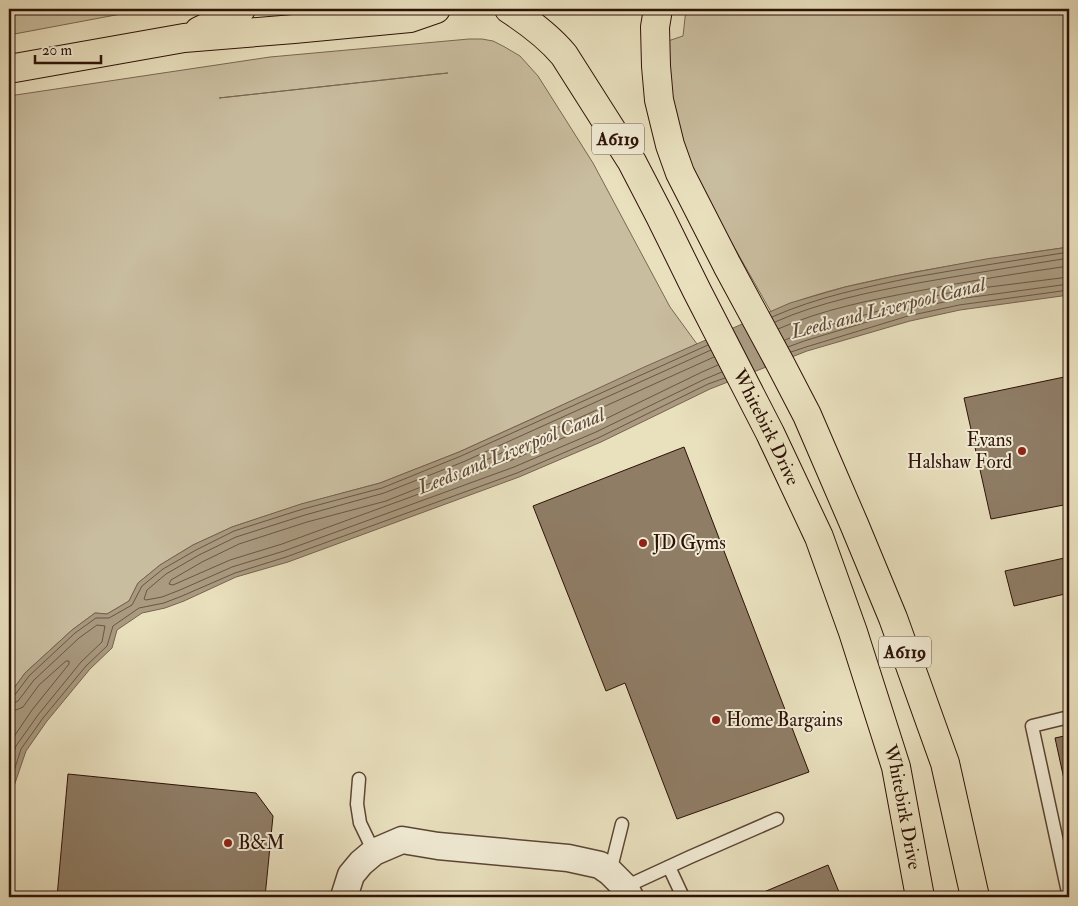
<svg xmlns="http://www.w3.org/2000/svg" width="1078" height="906" viewBox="0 0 1078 906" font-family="'IM FELL Double Pica',serif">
<rect width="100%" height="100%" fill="#e9e0be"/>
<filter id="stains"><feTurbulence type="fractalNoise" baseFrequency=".004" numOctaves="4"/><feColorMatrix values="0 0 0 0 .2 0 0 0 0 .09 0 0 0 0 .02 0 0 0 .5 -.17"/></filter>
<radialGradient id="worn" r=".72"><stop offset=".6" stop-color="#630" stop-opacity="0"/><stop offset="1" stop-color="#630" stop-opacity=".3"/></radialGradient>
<!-- green -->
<g fill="#c9bd9f" stroke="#7b6753" fill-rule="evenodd">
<path d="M9 9H141L137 11 9 35Z"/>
<path d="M686 9H1069V247C1017 254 966 263 915 272 866 282 816 291 771 312L695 178 672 116 668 41 683 36Z"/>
<path d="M469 39H482L493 41 503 46 520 56 538 76 593 163 670 307 697 344 459 452 380 483 302 504 232 527 193 545 160 565 138 583 129 601 107 614 95 613 72 630 25 673 9 695V96L270 57ZM448 73 219 98 437 74Z"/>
</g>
<!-- water -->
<path fill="#a99a80" stroke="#776350" d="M1069 247V295L960 310 910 321 807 351 710 389 601 442 519 477 288 562 236 577 184 601 165 608 142 613 117 630 112 648 90 669 47 721 26 751 14 786 9 808V695L25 673 72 630 95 613 107 614 129 601 138 583 160 565 193 545 232 527 301 504 380 483 459 452 532 419 642 368 790 303 845 287 895 276 986 259Z"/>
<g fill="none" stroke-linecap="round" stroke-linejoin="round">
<!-- shore -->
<g stroke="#6b5644" stroke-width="1">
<path d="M772 317C817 297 866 287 915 277 966 268 1018 260 1069 252"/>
<path d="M775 322C820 302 870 292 918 283 969 274 1019 266 1069 258"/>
<path d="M778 329C823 309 871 300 918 291 969 281 1019 273 1069 266"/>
<path d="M785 340 802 333 906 303 957 291 1069 277"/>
<path d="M788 347 804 341 907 310 958 299 1069 284"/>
<path d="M711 350 463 462 384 493 305 515 236 537 199 555 166 574 147 590 144 599 146 600 162 597 180 590 232 567 284 551 514 467 596 432 705 379 722 372"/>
<path d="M791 352 806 347 908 316 959 305 1069 290"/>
<path d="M714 357 466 469 386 501 307 522 239 544 202 562 171 580 169 584 173 585 230 560 282 544 512 460 593 425 702 372 718 365"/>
<path d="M9 697 14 696 29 676 75 633 96 618H109L132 605 142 586 163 569 196 550 234 531 303 509 382 488 461 456 708 345"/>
<path d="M9 704 14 703 18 701 34 680 79 638 97 625 105 626 102 642 81 662 38 715 16 746 9 767"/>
<path d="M9 711 16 710 23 707 39 685 66 661H69V664L32 710 9 744"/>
<path d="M9 787 21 749 43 718 86 666 107 646 113 626 139 608 164 603 182 596 235 573 286 557 517 473 598 438 708 384 725 378"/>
</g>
</g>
<!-- building -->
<g fill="#8f7d66" stroke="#2d1107">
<path d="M1069 376V504L991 519 964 398Z"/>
<path d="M684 447 809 772 677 819 625 683 606 691 533 506Z"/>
<path d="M1069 557V593L1014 606 1005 571Z"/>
<path d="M1069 735V802L1055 738Z"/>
<path d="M68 774 256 793 273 816 265 897H57Z"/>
<path d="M828 865 841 897H752Z"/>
</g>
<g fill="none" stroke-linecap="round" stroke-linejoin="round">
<defs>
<g id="lane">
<path d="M359 779 357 804 360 823 374 852"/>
<path d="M669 867 683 897"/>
<path d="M610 872 622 824"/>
<path d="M625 887 690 857 777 819"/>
<path d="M1069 897 1032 726 1069 717"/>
</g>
<path id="street" d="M344 897 351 875 361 863 374 852 402 840 438 846 568 858 600 865 610 872 625 887 630 897"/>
<g id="primary">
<path d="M199 31 228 17 241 9"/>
<path d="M9 69 184 38 294 29 410 18 436 9"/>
</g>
<g id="highway">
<path id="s1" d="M509 9C529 22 549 37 564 55L632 162 660 216 697 291 770 433 819 537 853 632 896 767 920 897"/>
<path d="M658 9 655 27 656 66 659 100 670 145 680 173 727 265 781 365 807 415 854 524 893 618 945 763 975 897"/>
</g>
</defs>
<!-- lane casing -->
<use href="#lane" stroke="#5c4535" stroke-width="15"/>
<!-- street casing -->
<use href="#street" stroke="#5c4535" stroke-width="29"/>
<!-- primary casing -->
<use href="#primary" stroke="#2d1107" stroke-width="30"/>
<!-- highway casing -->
<use href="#highway" stroke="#2d1107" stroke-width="30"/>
<!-- lane -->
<use href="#lane" stroke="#f1ebd5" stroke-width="12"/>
<!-- street -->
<use href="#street" stroke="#f1ebd5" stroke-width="26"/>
<!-- primary -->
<use href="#primary" stroke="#e9e0be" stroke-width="28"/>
<!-- highway -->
<use href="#highway" stroke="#e9e0be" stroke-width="28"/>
</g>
<!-- markers -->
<g fill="#8f2418" stroke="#f1ebd5" stroke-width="2">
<circle cx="1022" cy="451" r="5"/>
<circle cx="643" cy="543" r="5"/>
<circle cx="716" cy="720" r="5"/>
<circle cx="228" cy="843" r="5"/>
</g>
<g text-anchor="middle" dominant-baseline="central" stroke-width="4" stroke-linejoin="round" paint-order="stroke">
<!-- shield labels -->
<g fill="#f1ebd5" stroke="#685245" stroke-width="1">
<rect x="592" y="123.5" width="52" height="31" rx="4"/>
<rect x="879" y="636.5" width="52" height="31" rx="4"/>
</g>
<g font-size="18" font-weight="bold" fill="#2d1107">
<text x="618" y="139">A6119</text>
<text x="905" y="652">A6119</text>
</g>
<!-- street labels -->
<g font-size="19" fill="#2d1107" stroke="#f1ebd5">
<text stroke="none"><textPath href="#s1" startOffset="496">Whitebirk Drive</textPath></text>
<text stroke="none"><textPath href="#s1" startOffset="901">Whitebirk Drive</textPath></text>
</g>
<!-- poi labels -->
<g font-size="19" fill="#2d1107" stroke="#f1ebd5" text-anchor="start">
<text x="1012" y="440" text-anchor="end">Evans<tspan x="1012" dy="22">Halshaw Ford</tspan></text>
<text x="653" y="543">JD Gyms</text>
<text x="726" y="720">Home Bargains</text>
<text x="238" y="843">B&amp;M</text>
</g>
<!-- water labels -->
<g font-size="20" font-style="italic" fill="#5f4837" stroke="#f1ebd5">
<text transform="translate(888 308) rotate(-14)">Leeds and Liverpool Canal</text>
<text transform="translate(511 451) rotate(-22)">Leeds and Liverpool Canal</text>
</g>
</g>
<!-- margin -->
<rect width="1078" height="906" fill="none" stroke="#e9e0be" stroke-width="30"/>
<rect x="10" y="10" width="1058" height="886" fill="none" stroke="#2d1107" stroke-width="2.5"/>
<rect x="15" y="15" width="1048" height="876" fill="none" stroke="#2d1107"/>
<!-- scale -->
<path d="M35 55v8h66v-8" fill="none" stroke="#2d1107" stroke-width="2.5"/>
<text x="42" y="55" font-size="15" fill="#2d1107" stroke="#f1ebd5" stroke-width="4" paint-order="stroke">20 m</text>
<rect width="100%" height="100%" filter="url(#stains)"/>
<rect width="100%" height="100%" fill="url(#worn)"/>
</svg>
